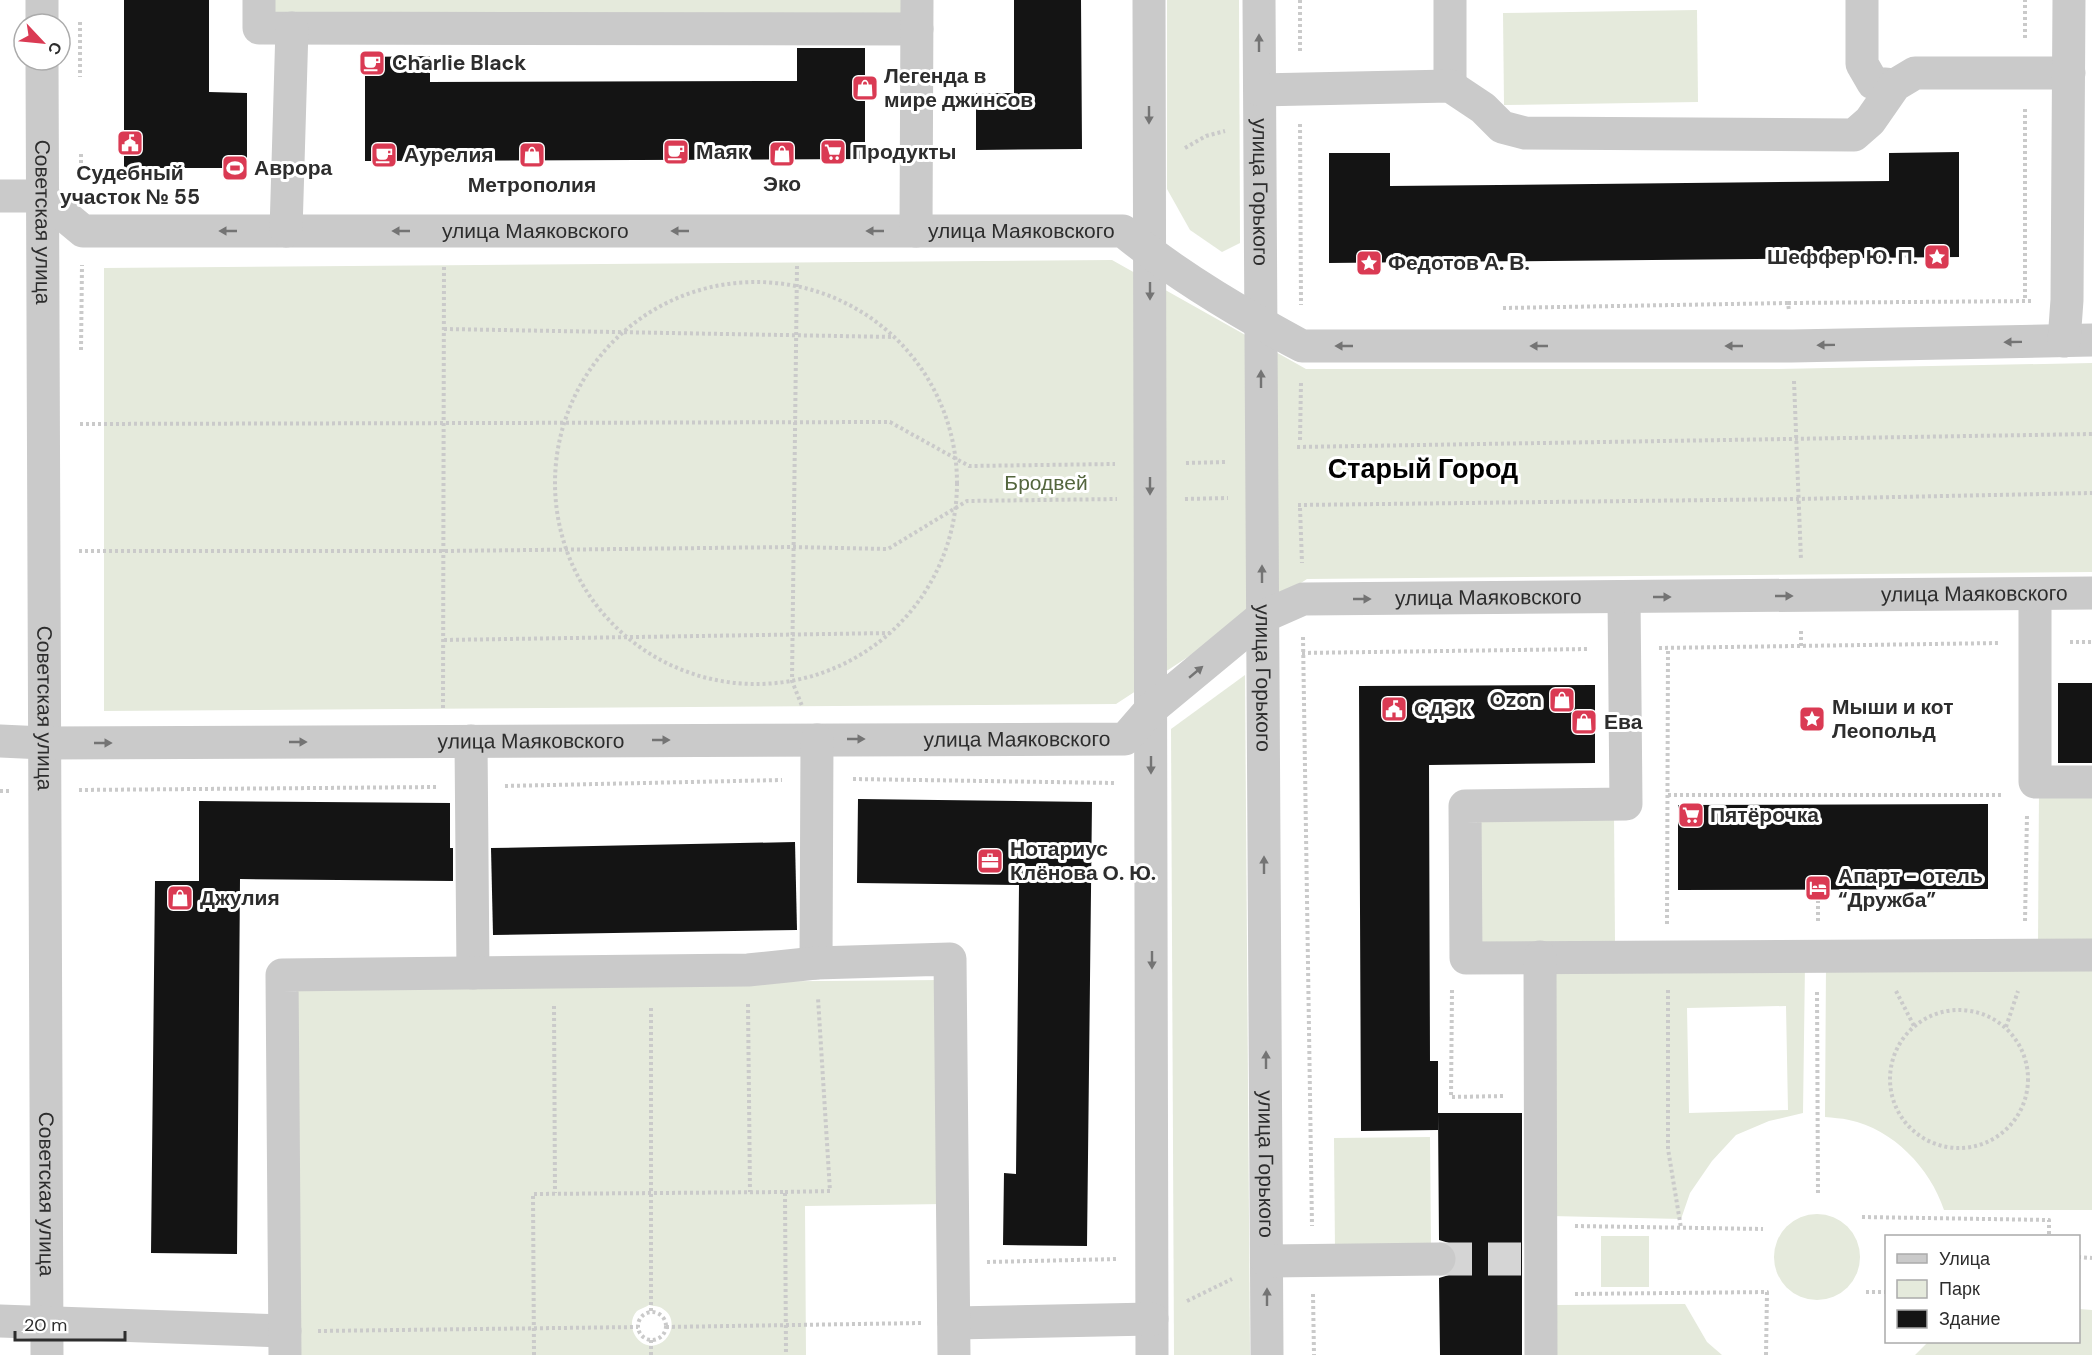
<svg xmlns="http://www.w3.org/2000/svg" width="2092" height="1355" viewBox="0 0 2092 1355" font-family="'DM Sans',sans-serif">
<rect width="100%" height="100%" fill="#fff"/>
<!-- green -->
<g fill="#e5eadc" fill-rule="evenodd">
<path d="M268 0H909L908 20H267Z"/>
<path d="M1167 0H1239L1240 243 1222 252 1190 230 1167 189Z"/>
<path d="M1697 10 1698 102 1504 105 1503 13Z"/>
<path d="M1112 260 1306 369H1775L2092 363V572L1307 579 1116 704 104 711V268Z"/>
<path d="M1245 675 1250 1355H1174L1171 729Z"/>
<path d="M2039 790H2092V943H2038Z"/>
<path d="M1614 814 1615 941 1478 943 1477 815Z"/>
<path d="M1805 963 1803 1113 1769 1121 1736 1135 1712 1161 1690 1193 1681 1219 1551 1216 1550 967ZM1786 1006 1788 1110 1689 1113 1687 1008Z"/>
<path d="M1826 963H2092V1210H1944C1930 1168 1893 1129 1849 1120 1841 1118 1833 1118 1825 1117Z"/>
<path d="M942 980 944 1204 805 1206 806 1355H299L296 985ZM649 1305C653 1306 660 1306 663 1309 678 1318 672 1341 656 1345 638 1350 624 1325 637 1311 640 1309 646 1307 649 1305Z"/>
<path d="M1430 1137 1431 1251 1335 1252 1334 1138Z"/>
<circle cx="1817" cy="1257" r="43"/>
<rect x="1601" y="1236" width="48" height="51"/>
<path d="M1685 1304 1707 1342 1722 1355H1555V1305Z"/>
<path d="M2079 1309 2092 1310V1355H1915L1928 1342H2078Z"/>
</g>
<!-- building -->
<g fill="#141414">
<path d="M124 0H209V92L247 93V168H124Z"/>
<path d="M1014 0H1081L1082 149 976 150V93H1014Z"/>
<path d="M797 48H865V159L365 161V57L430 56V82L797 81Z"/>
<path d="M1959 152V257L1329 263V153H1390V186L1889 181V153Z"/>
<rect x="2058" y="683" width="34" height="80"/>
<path d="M1595 685V763L1429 765 1430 1061H1438V1130L1361 1131 1359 686Z"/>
<path d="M858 799 1092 802 1087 1246 1003 1245 1004 1173 1016 1174 1019 885 857 883Z"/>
<path d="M199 801 450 803V848H453V881L240 879 237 1254 151 1253 155 881H199Z"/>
<path d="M1988 804V889L1678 890V805Z"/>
<path d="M795 842 797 930 493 935 491 848Z"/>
<path d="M1438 1113H1522V1355H1440L1439 1278 1449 1275 1455 1269 1458 1259 1455 1249 1449 1243 1439 1240Z"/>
</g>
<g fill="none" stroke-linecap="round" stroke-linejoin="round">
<!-- minor-tunnel -->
<path stroke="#d5d5d5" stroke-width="33" stroke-dasharray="33 16" stroke-linecap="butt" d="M1439 1259H1523"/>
<!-- path -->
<g stroke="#cacaca" stroke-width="4" stroke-dasharray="3 3" stroke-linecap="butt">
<path d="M1300 0V53"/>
<path d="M80 22V77"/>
<path d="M2025 38V0"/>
<path d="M2025 109V301"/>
<path d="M1300 124 1301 305"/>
<path d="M1185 148 1206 136 1225 131"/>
<path d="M81 154V182"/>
<path d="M797 266 792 681 802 706"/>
<circle cx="756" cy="483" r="201"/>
<path d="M1788 303 2033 301"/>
<path d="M1503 308 1788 303 1789 311"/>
<path d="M444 329 895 337"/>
<path d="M81 350 82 265"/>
<path d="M1794 381 1801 560"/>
<path d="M80 424 890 422 969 466 1115 464"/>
<path d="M1300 440 1301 382"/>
<path d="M1297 447 2092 434"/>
<path d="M1186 463 1226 462"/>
<path d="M1185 499 1228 498"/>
<path d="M1298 505 1798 499 2092 493"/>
<path d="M1300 508 1302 563"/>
<path d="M79 551H445L793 547 888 549 967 501 1117 499"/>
<path d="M1303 637 1312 1226"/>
<path d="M444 640 890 633"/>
<path d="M2070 642H2092"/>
<path d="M1801 646V630"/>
<path d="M1659 648 2000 643"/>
<path d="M1302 653 1589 649"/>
<path d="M443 708 444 266"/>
<path d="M853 779 1115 783"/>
<path d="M505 786 782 780"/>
<path d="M79 790 437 787"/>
<path d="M0 791H11"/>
<path d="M1668 795H2003"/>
<path d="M1818 921V889"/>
<path d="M2025 921 2027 815"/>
<path d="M1667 924 1668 648"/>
<path d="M1452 990 1451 1097 1504 1096"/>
<path d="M1668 990V1149L1681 1228"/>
<path d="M1896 991 1914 1026"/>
<path d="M1817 992 1818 1196"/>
<path d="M748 1004 750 1192"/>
<path d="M554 1006 555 1193"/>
<circle cx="1959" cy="1079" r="69"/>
<path d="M2006 1027 2018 991"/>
<path d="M785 1192 830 1191 818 998"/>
<path d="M1862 1217 2049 1220V1236"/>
<path d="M1575 1226 1763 1229"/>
<path d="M2078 1257 2092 1258"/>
<path d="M987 1262 1118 1259"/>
<path d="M1866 1292H1886"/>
<path d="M1313 1294 1314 1355"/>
<path d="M1575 1294 1767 1292 1766 1355"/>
<path d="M1187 1301 1232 1279"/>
<path d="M651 1311V1006"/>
<circle cx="652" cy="1326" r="14"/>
<path d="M666 1327 921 1323"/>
<path d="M318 1331 638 1327"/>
<path d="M534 1355 533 1194 785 1192 786 1355"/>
<path d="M651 1355V1340"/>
</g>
<!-- minor -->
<g stroke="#cacaca" stroke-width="33">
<path d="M42 0V24"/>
<path d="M259 0V28L917 29"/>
<path d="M1149 0 1152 1355"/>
<path id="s1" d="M1259 0 1267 1355"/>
<path d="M1862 0V64L1873 83 1895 85"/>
<path id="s2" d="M42 60 47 1355"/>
<path d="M1450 86V0"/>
<path d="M1260 90 1450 86 1483 108 1502 127 1525 133 1854 135 1870 121 1895 85 1915 73H2069"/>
<path id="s3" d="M0 196H41L83 231H1123C1177 276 1240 313 1302 346H1792L2092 340"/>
<path d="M286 231 292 28"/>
<path d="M916 231 917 0"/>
<path d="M2064 341 2067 300 2069 0"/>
<path d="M2035 594V782H2092"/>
<path d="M1624 597 1626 804 1465 806 1466 958 2092 955"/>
<path id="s4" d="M0 741 44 743 1125 739 1151 709 1262 617 1303 599 2092 593"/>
<path d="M471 741 473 973"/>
<path d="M1540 957 1541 1355"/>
<path d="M816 963 817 740"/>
<path d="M1267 1261 1439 1259"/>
<path d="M0 1321 285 1331"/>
<path d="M954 1323 1152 1319"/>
<path d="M285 1355 282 975 748 970 816 963 950 959 954 1355"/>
</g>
</g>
<!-- one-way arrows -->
<defs><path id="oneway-solid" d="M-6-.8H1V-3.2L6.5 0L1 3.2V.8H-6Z" transform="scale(1.5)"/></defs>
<g fill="#747474">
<use href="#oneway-solid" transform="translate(1259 43) rotate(-90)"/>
<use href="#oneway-solid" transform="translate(1149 115) rotate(90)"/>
<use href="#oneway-solid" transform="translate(228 231) rotate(180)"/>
<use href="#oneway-solid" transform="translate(401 231) rotate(180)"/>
<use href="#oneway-solid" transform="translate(680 231) rotate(180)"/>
<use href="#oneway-solid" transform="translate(875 231) rotate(-180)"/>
<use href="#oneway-solid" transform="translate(1150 291) rotate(90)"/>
<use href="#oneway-solid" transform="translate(2013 342) rotate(179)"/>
<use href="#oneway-solid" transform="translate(1826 345) rotate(179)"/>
<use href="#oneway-solid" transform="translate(1344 346) rotate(180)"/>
<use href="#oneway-solid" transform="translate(1539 346) rotate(180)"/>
<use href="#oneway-solid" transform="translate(1734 346) rotate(180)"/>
<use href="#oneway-solid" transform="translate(1261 379) rotate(-90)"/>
<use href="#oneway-solid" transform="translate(1150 486) rotate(90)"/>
<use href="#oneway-solid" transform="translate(1262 574) rotate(-90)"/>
<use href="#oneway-solid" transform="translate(1784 596)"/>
<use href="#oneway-solid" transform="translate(1662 597)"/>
<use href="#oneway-solid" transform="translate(1362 599)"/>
<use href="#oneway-solid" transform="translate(1196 672) rotate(-40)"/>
<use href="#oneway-solid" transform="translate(856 739)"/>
<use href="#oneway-solid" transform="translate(661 740)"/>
<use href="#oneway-solid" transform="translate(298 742)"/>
<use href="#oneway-solid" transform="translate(103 743)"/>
<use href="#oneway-solid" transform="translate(1151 765) rotate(90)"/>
<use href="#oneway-solid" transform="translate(1264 865) rotate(-90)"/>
<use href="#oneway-solid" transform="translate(1152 960) rotate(90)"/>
<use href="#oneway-solid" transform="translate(1266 1060) rotate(-90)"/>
<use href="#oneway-solid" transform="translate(1267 1297) rotate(-90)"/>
</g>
<!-- icons -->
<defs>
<symbol id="cafe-square" viewBox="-11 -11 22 22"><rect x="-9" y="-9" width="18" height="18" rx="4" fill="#da3a53" stroke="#fff"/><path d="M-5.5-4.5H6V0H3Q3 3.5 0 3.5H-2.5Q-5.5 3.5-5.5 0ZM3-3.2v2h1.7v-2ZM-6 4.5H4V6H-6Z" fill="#fff"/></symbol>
<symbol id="shop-square" viewBox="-11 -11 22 22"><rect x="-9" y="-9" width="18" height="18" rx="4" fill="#da3a53" stroke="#fff"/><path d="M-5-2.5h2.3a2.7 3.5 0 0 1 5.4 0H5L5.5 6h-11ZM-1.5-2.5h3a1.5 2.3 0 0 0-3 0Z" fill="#fff"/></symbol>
<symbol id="civic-square" viewBox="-11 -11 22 22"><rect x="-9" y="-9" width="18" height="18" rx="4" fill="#da3a53" stroke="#fff"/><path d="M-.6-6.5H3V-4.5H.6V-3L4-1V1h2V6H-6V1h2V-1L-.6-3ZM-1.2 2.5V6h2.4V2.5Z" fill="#fff"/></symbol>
<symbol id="supermarket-square" viewBox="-11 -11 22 22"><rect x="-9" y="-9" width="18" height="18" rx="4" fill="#da3a53" stroke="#fff"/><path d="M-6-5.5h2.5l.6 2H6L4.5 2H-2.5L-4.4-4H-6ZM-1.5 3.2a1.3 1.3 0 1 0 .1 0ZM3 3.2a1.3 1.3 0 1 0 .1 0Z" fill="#fff"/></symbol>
<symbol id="stadium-square" viewBox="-11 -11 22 22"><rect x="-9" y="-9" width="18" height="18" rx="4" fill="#da3a53" stroke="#fff"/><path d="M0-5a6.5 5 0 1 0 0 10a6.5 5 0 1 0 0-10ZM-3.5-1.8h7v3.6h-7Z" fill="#fff"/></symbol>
<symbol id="sight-square" viewBox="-11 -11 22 22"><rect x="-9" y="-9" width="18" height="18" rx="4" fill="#da3a53" stroke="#fff"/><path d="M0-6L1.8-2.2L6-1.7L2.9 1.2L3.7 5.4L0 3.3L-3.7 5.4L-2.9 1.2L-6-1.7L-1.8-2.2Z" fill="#fff"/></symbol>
<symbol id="office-square" viewBox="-11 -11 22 22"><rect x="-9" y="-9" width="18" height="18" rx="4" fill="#da3a53" stroke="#fff"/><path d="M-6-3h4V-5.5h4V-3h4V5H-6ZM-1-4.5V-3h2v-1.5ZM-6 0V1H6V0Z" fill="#fff"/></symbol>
<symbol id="hotel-square" viewBox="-11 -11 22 22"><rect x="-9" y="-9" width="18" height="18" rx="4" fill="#da3a53" stroke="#fff"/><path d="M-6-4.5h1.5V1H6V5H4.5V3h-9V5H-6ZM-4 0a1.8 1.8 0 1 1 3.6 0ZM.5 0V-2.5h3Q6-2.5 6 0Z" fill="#fff"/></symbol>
</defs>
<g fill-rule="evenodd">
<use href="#cafe-square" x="357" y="48" width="30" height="30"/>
<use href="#shop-square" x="850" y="73" width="30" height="30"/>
<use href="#civic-square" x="115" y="128" width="30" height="30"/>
<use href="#cafe-square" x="661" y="137" width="30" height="30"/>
<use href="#supermarket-square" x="818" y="137" width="30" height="30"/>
<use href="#shop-square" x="767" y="139" width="30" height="30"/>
<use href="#cafe-square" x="369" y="140" width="30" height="30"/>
<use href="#shop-square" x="517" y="140" width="30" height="30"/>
<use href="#stadium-square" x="220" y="153" width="30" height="30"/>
<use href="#sight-square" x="1922" y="242" width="30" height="30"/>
<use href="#sight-square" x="1354" y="248" width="30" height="30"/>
<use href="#shop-square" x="1547" y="685" width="30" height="30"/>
<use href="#civic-square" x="1379" y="694" width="30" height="30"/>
<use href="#sight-square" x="1797" y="704" width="30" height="30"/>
<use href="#shop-square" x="1569" y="707" width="30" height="30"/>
<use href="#supermarket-square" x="1676" y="800" width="30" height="30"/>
<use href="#office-square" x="975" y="846" width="30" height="30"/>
<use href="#hotel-square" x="1803" y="873" width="30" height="30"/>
<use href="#shop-square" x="165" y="883" width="30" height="30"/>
</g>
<g text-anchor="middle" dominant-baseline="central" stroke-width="6" stroke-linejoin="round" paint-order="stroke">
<!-- poi labels -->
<g font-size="21" font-weight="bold" fill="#2d2d2d" stroke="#fff" text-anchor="start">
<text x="392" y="63">Charlie Black</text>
<text x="884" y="76">Легенда в<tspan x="884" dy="24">мире джинсов</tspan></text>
<text x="696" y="152">Маяк</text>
<text x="852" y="152">Продукты</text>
<text x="404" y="155">Аурелия</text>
<text x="254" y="168">Аврора</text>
<text x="130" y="173" text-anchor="middle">Судебный<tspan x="130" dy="24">участок № 55</tspan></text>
<text x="782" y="184" text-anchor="middle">Эко</text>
<text x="532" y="185" text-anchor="middle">Метрополия</text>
<text x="1918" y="257" text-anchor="end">Шеффер Ю. П.</text>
<text x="1388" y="263">Федотов А. В.</text>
<text x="1542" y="700" text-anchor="end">Ozon</text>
<text x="1832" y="707">Мыши и кот<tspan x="1832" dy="24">Леопольд</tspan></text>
<text x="1414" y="709">СДЭК</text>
<text x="1604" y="722">Ева</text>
<text x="1710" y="815">Пятёрочка</text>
<text x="1010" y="849">Нотариус<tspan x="1010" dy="24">Клёнова О. Ю.</tspan></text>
<text x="1838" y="876">Апарт - отель<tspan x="1838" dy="24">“Дружба”</tspan></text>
<text x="200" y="898">Джулия</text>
</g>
<!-- street labels -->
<g font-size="21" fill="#2d2d2d" stroke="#fff">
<text stroke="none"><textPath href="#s1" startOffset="192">улица Горького</textPath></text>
<text stroke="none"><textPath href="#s2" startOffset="162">Советская улица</textPath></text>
<text stroke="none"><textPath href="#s3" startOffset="548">улица Маяковского</textPath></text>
<text stroke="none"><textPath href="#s3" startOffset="1034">улица Маяковского</textPath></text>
<text stroke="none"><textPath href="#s4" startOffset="2025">улица Маяковского</textPath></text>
<text stroke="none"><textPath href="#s4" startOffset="1539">улица Маяковского</textPath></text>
<text stroke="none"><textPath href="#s1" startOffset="678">улица Горького</textPath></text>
<text stroke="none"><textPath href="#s2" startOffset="648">Советская улица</textPath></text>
<text stroke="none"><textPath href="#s4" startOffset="1017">улица Маяковского</textPath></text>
<text stroke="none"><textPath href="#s4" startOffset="531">улица Маяковского</textPath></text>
<text stroke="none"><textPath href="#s1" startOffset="1164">улица Горького</textPath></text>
<text stroke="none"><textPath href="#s2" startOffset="1134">Советская улица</textPath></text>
</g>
<!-- park labels -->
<g font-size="21" fill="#54663e" stroke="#fff">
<text x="1046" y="483">Бродвей</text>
</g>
<!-- district labels -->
<g font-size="27" font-weight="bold" fill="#000" stroke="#fff">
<text x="1423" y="468">Старый Город</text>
</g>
</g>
<!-- legend -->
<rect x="1885" y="1235" width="195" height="108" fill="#ffffff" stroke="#ababab" stroke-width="1.5"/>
<rect x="1897" y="1254" width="30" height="9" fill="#cacaca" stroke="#ababab" stroke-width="1.5"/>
<text x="1939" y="1265" font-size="18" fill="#2d2d2d">Улица</text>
<rect x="1897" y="1280" width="30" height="18" fill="#e5eadc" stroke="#ababab" stroke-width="1.5"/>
<text x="1939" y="1295" font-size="18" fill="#2d2d2d">Парк</text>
<rect x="1897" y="1310" width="30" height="18" fill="#141414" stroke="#ababab" stroke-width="1.5"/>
<text x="1939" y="1325" font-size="18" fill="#2d2d2d">Здание</text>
<!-- north arrow -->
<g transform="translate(42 42) rotate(116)"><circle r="28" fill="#ffffff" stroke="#ababab" stroke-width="1.5"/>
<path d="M0-4.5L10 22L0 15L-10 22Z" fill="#da3a53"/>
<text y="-9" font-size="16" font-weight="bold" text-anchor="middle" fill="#2d2d2d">С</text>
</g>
<!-- scale -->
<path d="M15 1331v9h110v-9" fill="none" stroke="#2d2d2d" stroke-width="3"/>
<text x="24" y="1331" font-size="18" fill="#2d2d2d" stroke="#ffffff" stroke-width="4.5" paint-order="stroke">20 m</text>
</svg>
